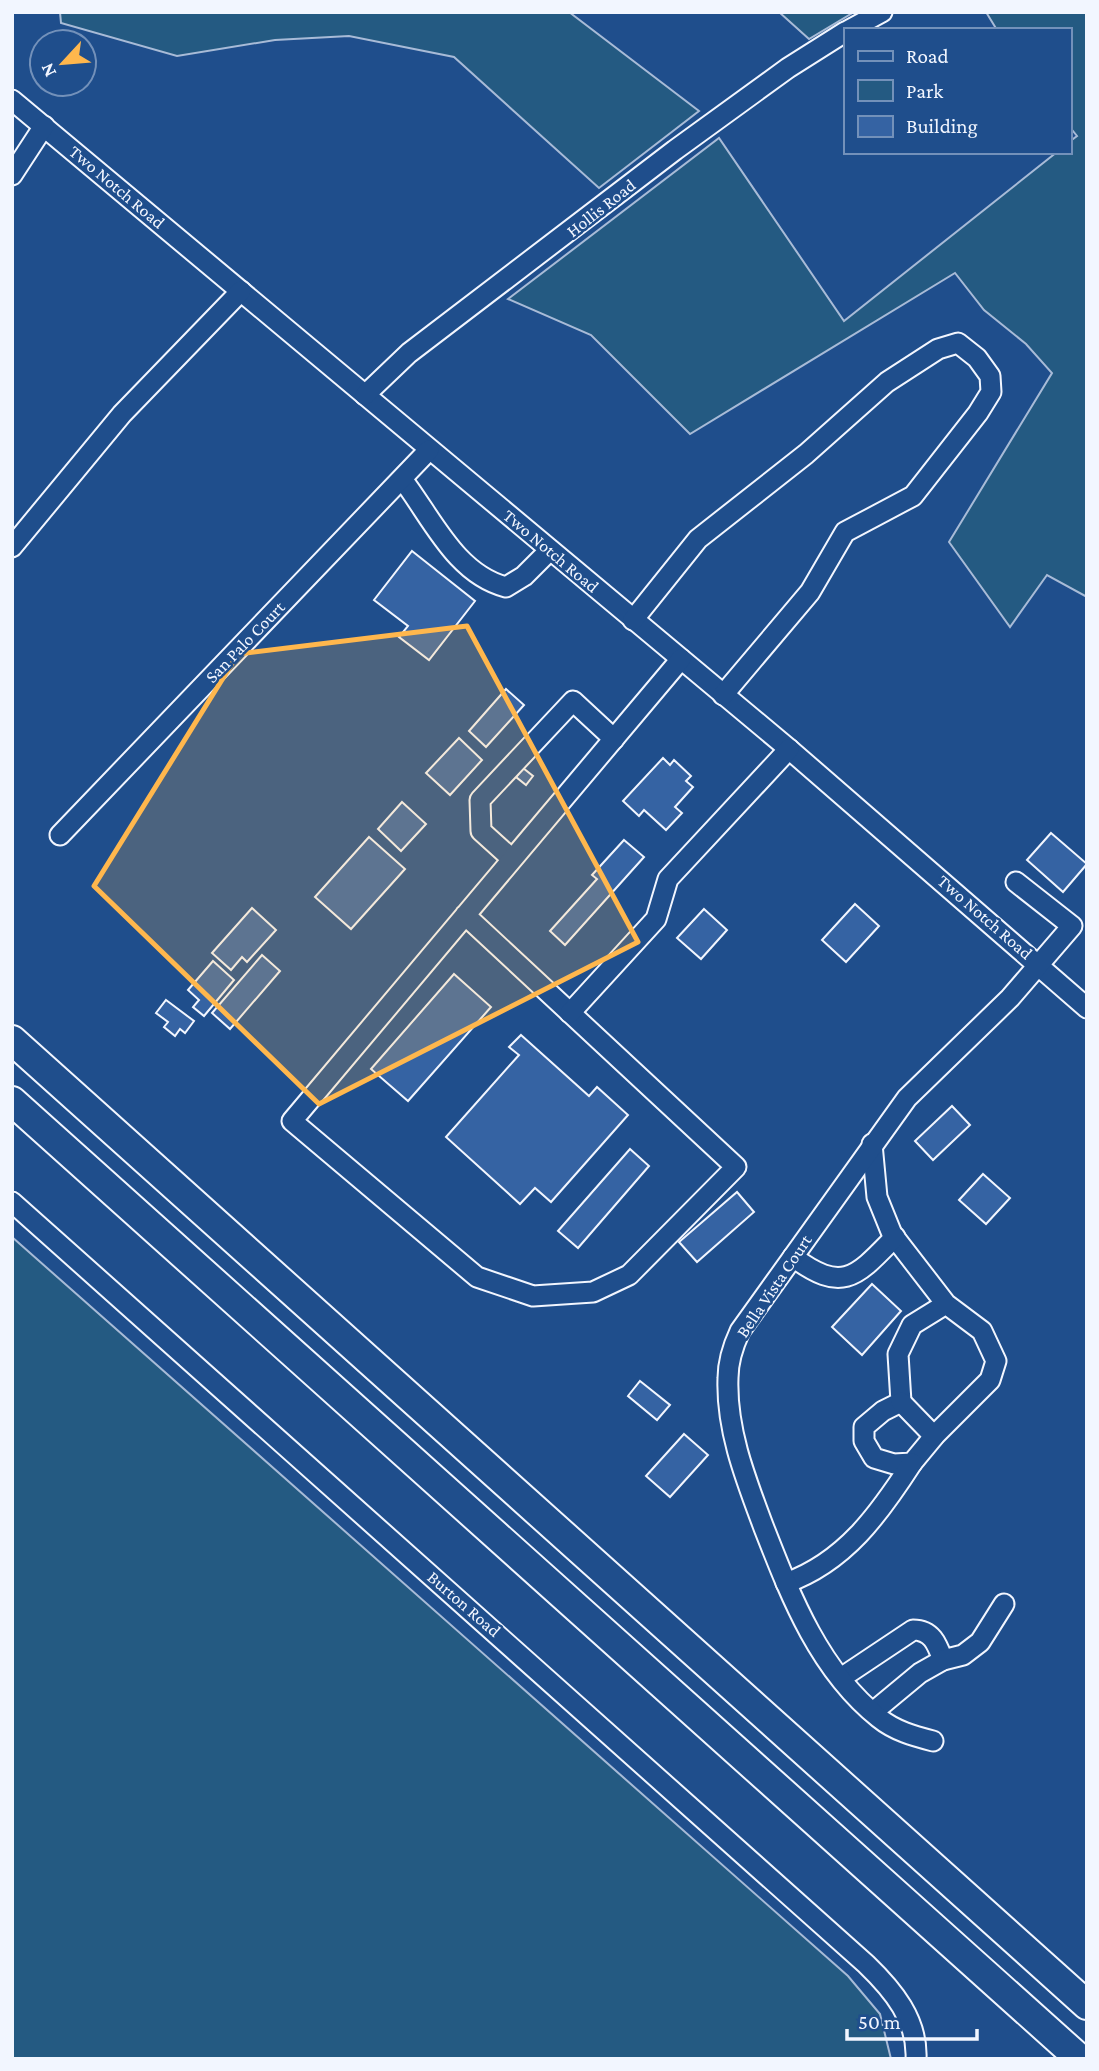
<svg xmlns="http://www.w3.org/2000/svg" width="1099" height="2071" viewBox="0 0 1099 2071" font-family="'Crimson Pro',serif">
<rect width="100%" height="100%" fill="#1f4e8c"/>
<!-- green -->
<g fill="#245a82" stroke="#a8bbd7" stroke-width="2">
<path d="M60 12H569L699 111 599 188 454 57 349 36 275 40 177 56 61 23Z"/>
<path d="M779 12H854L809 39Z"/>
<path d="M986 12H1087V597L1047 575 1010 627 949 542 1052 373 1026 344 984 310 955 273 690 434 591 335 508 299 719 138 844 321 1057 152H1069V142L1077 136 1069 126V30H997Z"/>
<path d="M12 1237 848 1976 880 2014 891 2059H12Z"/>
</g>
<!-- building -->
<g fill="#3563a3" stroke="#f2f6ff" stroke-width="2">
<path d="M412 551 475 601 429 660 399 637 408 626 374 600Z"/>
<path d="M506 689 524 705 486 747 469 731Z"/>
<path d="M459 738 482 760 450 795 426 773Z"/>
<path d="M663 758 670 765 674 760 691 776 686 781 693 787 675 807 682 813 666 830 644 810 639 816 623 801Z"/>
<path d="M523 768 533 776 526 785 516 777Z"/>
<path d="M402 802 426 824 401 851 378 829Z"/>
<path d="M1051 833 1087 864 1063 892 1027 860Z"/>
<path d="M369 837 405 869 351 929 315 897Z"/>
<path d="M624 840 644 857 565 945 550 931 597 879 592 875Z"/>
<path d="M855 904 879 926 846 962 822 940Z"/>
<path d="M252 908 276 930 247 962 242 957 231 970 212 953Z"/>
<path d="M704 909 727 930 701 959 677 938Z"/>
<path d="M262 955 280 971 230 1029 212 1013Z"/>
<path d="M213 961 234 980 204 1016 193 1007 199 1000 188 990Z"/>
<path d="M454 974 491 1007 408 1101 371 1069Z"/>
<path d="M166 1000 194 1021 185 1033 180 1029 175 1036 164 1027 168 1022 156 1013Z"/>
<path d="M521 1035 589 1096 597 1087 628 1115 551 1202 535 1188 520 1204 446 1137 519 1055 509 1047Z"/>
<path d="M952 1106 970 1125 933 1160 915 1141Z"/>
<path d="M630 1149 649 1166 578 1248 558 1231Z"/>
<path d="M983 1174 1010 1198 986 1224 959 1200Z"/>
<path d="M737 1192 754 1212 697 1262 679 1242Z"/>
<path d="M872 1284 901 1311 862 1355 832 1327Z"/>
<path d="M640 1381 670 1405 657 1420 628 1396Z"/>
<path d="M684 1434 708 1455 670 1497 646 1476Z"/>
</g>
<g fill="none" stroke-linecap="round" stroke-linejoin="round">
<defs>
<g id="minor">
<path d="M849 30 882 12"/>
<path d="M12 100 789 749 1087 1008"/>
<path d="M12 175 44 126"/>
<path d="M365 395 409 353 675 150 788 68 845 32"/>
<path d="M402 479C431 516 455 574 506 587L524 576 550 550"/>
<path d="M12 547 122 414 241 291"/>
<path d="M633 620 698 539 806 454 887 382 938 349 958 343 977 358 990 376 991 392 978 413 913 496 845 532 810 592 723 695"/>
<path d="M60 835 429 450"/>
<path d="M512 859 481 831 480 800 573 701 614 739"/>
<path d="M465 915 736 1167 629 1275 593 1292 533 1296 477 1277 292 1121 681 659"/>
<path d="M570 1013 656 919 668 879 789 749"/>
<path d="M872 1144 877 1197 892 1234 946 1304 982 1331 996 1361 990 1380 936 1434 912 1463 894 1464 874 1458 864 1441V1427L883 1411 901 1402 898 1354 912 1325 946 1304"/>
<path d="M12 1202 866 1964C893 1990 918 2020 916 2059"/>
<path d="M793 1257C843 1294 856 1277 895 1237"/>
<path d="M901 1402 934 1436"/>
<path d="M786 1583C845 1562 879 1514 912 1463"/>
<path d="M841 1678 913 1630C932 1630 937 1644 943 1660"/>
<path d="M873 1712 920 1673 943 1660 963 1655 980 1642 1004 1604"/>
<path d="M933 1741C914 1736 895 1731 879 1718 819 1670 791 1597 764 1528 746 1480 726 1430 728 1378 728 1361 733 1346 740 1331L907 1098 1010 998 1072 926 1016 882"/>
</g>
<g id="highway">
<path d="M12 1040 1087 2005"/>
<path d="M12 1101 1080 2059"/>
</g>
</defs>
<!-- minor casing -->
<use href="#minor" stroke="#f2f6ff" stroke-width="23"/>
<!-- highway casing -->
<use href="#highway" stroke="#f2f6ff" stroke-width="32"/>
<!-- minor -->
<use href="#minor" stroke="#1f4e8c" stroke-width="19"/>
<!-- highway -->
<use href="#highway" stroke="#1f4e8c" stroke-width="28"/>
</g>
<!-- marked area -->
<path fill="#ffb74d" fill-opacity="0.2" stroke="#ffb74d" stroke-width="5" stroke-linejoin="round" d="M467 626 638 942 319 1104 94 886 238 654Z"/>
<g text-anchor="middle" dominant-baseline="central" stroke-width="5" stroke-linejoin="round" paint-order="stroke">
<!-- street labels -->
<g font-size="18" fill="#f2f6ff" stroke="#1f4e8c">
<text transform="translate(117 187) rotate(40)">Two Notch Road</text>
<text transform="translate(601 208) rotate(-38)">Hollis Road</text>
<text transform="translate(551 551) rotate(40)">Two Notch Road</text>
<text transform="translate(245 642) rotate(-46)">San Palo Court</text>
<text transform="translate(985 917) rotate(41)">Two Notch Road</text>
<text transform="translate(774 1286) rotate(-56)">Bella Vista Court</text>
<text transform="translate(464 1604) rotate(41)">Burton Road</text>
</g>
</g>
<!-- border -->
<rect width="1099" height="2071" fill="none" stroke="#f2f6ff" stroke-width="28"/>
<!-- legend -->
<rect x="844" y="28" width="228" height="126" fill="#1f4e8c" stroke="#7391ba" stroke-width="2"/>
<rect x="858" y="51" width="35" height="10" fill="#1f4e8c" stroke="#7391ba" stroke-width="2"/>
<text x="906" y="63" font-size="21" fill="#f2f6ff">Road</text>
<rect x="858" y="80" width="35" height="21" fill="#245a82" stroke="#7391ba" stroke-width="2"/>
<text x="906" y="98" font-size="21" fill="#f2f6ff">Park</text>
<rect x="858" y="116" width="35" height="21" fill="#3563a3" stroke="#7391ba" stroke-width="2"/>
<text x="906" y="133" font-size="21" fill="#f2f6ff">Building</text>
<!-- north arrow -->
<g transform="translate(63 63) rotate(244)"><circle r="33" fill="#1f4e8c" stroke="#7391ba" stroke-width="2"/>
<path d="M0-5L12 26L0 18L-12 26Z" fill="#ffb74d"/>
<text y="-10" font-size="19" font-weight="bold" text-anchor="middle" fill="#f2f6ff">N</text>
</g>
<!-- scale -->
<path d="M847 2029v10h130v-10" fill="none" stroke="#f2f6ff" stroke-width="3.5"/>
<text x="858" y="2029" font-size="21" fill="#f2f6ff" stroke="#1f4e8c" stroke-width="5" paint-order="stroke">50 m</text>
</svg>
